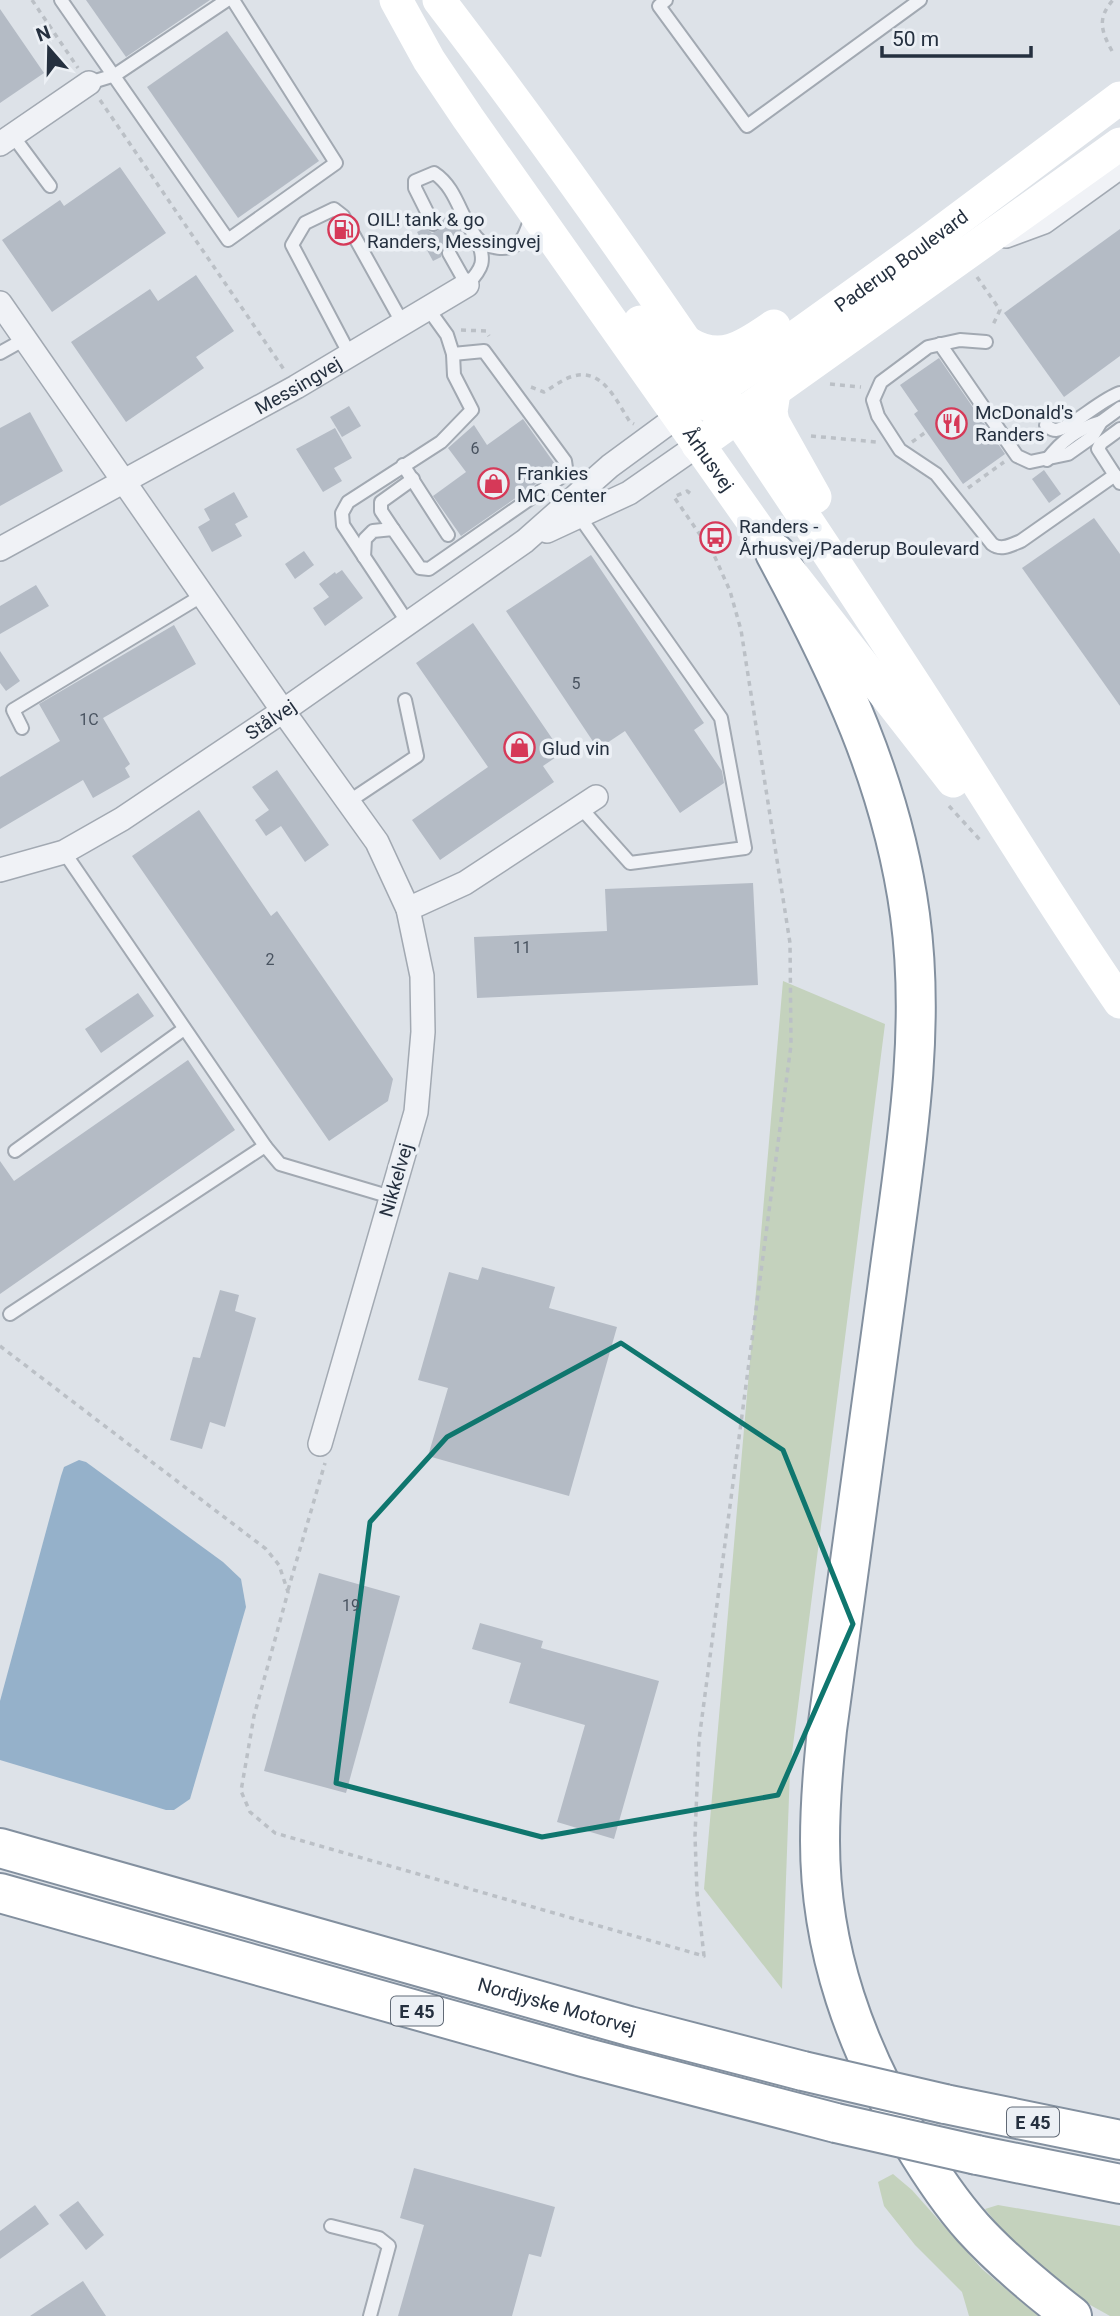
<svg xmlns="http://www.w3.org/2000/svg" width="1120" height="2316" viewBox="0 0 1120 2316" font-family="Roboto,sans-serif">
<rect width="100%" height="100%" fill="#dde2e8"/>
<!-- green -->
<g fill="#c4d2bd">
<path d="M783 981 885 1024 790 1769 782 1989 704 1889Z"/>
<path d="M893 2174 912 2190 982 2269 1038 2316H969L962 2292 915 2245 884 2206 878 2182Z"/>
<path d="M998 2205 1120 2226V2316H1110L1085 2302 1013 2243 985 2209Z"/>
</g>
<!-- water -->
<path fill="#95b1ca" d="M79 1460 86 1462 223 1562 241 1579 246 1607 190 1799 174 1810H166L0 1760V1701L61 1476 64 1467Z"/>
<!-- building -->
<g fill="#b4bbc5">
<path d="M86 0H210L126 57Z"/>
<path d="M0 9 44 73 0 103Z"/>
<path d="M227 31 319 161 238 218 147 87Z"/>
<path d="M120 167 166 233 52 312 2 240 60 200 64 206Z"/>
<path d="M452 212 463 234 457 237 461 245 456 248 453 245H445L441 249V257L433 261 417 232 425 228 432 233 437 231 442 225 440 219Z"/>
<path d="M1120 229V356L1064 397 1004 313Z"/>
<path d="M196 275 234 331 196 357 204 368 126 422 71 342 150 289 158 301Z"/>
<path d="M939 358 1005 454 963 484 914 414 918 411 900 385Z"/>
<path d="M349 406 361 426 342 437 330 417Z"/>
<path d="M30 412 63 471 0 506V428Z"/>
<path d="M523 419 557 467 556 470 461 536 433 496 466 472 448 448 474 425 487 445Z"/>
<path d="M335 428 352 458 334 468 342 481 323 492 296 449Z"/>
<path d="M1044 470 1061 494 1049 503 1032 479Z"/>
<path d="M234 492 248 517 235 524 242 536 212 552 198 527 210 520 204 509Z"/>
<path d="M1094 518 1120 554V706L1022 568Z"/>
<path d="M304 551 314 565 295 579 285 564Z"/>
<path d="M591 555 704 723 694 730 722 771 724 783 680 813 625 731 598 749 506 611Z"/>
<path d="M342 570 363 598 325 626 313 608 329 597 319 584 335 572 336 574Z"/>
<path d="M36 585 49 606 0 634V606Z"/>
<path d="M473 623 562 753 543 766 554 782 440 860 412 820 488 767 416 663Z"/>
<path d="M174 625 196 664 103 718 130 764 125 768 130 777 93 798 83 780 0 829V777L60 741 39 704Z"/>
<path d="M0 651 20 681 6 691 0 683Z"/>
<path d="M277 770 329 845 305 862 281 826 266 836 255 820 269 810 252 787Z"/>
<path d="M199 810 271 916 277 911 393 1079 388 1101 329 1141 132 856Z"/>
<path d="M753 883 758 985 477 998 474 937 607 931 605 889Z"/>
<path d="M138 993 154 1016 101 1053 85 1029Z"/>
<path d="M188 1060 235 1130 0 1294V1161L14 1181Z"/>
<path d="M482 1267 555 1287 549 1308 617 1327 569 1496 428 1456 448 1388 418 1380 449 1272 478 1280Z"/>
<path d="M220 1290 239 1295 235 1311 256 1318 225 1427 210 1422 202 1449 170 1440 193 1357 200 1358Z"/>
<path d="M319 1573 400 1596 346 1793 264 1771Z"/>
<path d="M480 1623 543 1641 541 1648 659 1681 614 1839 557 1822 585 1725 509 1703 521 1663 472 1649Z"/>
<path d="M414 2168 555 2207 541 2257 529 2254 512 2316H398L424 2225 400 2218Z"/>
<path d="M78 2201 104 2235 86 2250 59 2215Z"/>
<path d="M35 2205 49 2224 0 2259V2231Z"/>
<path d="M83 2281 106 2316H30Z"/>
</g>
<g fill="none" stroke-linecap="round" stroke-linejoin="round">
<defs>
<g id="lane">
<path d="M61 0 228 240 336 163 233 0"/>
<path d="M666 0 659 6 747 126 920 0"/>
<path d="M89 83 115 75 227 0"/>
<path d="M13 136 50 186"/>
<path d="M433 224 415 188V181L434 173C457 188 460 217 476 237 486 249 510 253 521 240 526 235 529 222 532 215"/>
<path d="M449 253 467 285C483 268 486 261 477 239"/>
<path d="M986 342 960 340 928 347 881 382 873 400 878 416 900 450 936 474 992 544C1001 551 1011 545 1021 541L1115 475"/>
<path d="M940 344 1017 456 1030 462 1068 454 1092 437 1101 422 1120 408"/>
<path d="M0 353 25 339"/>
<path d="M350 355 292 245 305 223 334 209 343 216 403 324"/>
<path d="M1046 425C1050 428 1051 430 1056 430 1070 429 1101 399 1120 393"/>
<path d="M1120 429 1101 443 1098 449 1120 483"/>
<path d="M1047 460C1061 441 1079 428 1101 422"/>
<path d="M403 465 448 535"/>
<path d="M579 516 721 718 745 848 630 863 580 807"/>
<path d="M393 529 381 511V502L413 479"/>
<path d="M364 557 365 539 373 531 393 529 420 568 429 569 564 475 566 468 565 461 484 351 453 354"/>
<path d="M408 623 343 525 342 513 348 502 441 442 472 410 454 375 453 354 447 335 429 310"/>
<path d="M22 728 13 710 203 595"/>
<path d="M348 802 417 756 405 700"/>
<path d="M64 852 265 1146 280 1164 391 1197"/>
<path d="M15 1151 184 1029"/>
<path d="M10 1314 265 1146"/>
<path d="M331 2226 379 2238 389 2246 370 2316"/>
</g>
<g id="street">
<path d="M0 144 89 83"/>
<path d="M1006 236 1044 222 1116 170H1120"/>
<path d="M0 303 283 711 377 842 408 909 422 976 423 1032 416 1112 320 1444"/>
<path d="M547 531 629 493 698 445"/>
<path id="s1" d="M0 549 296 387 467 285"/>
<path id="s2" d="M0 870 64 852 122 819 283 711 525 541 610 466 678 416"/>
<path d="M408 909 465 883 596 797"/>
</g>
<g id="highway">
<path d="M775 553C838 670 892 782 910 915 927 1039 903 1167 887 1290 867 1437 847 1583 827 1730 823 1767 820 1804 820 1841 820 1951 856 2048 912 2142 930 2172 949 2201 973 2228 1003 2261 1037 2289 1072 2316"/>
<path id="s5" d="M0 1848 629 2026 803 2071"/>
<path d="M0 1893 583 2057 836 2123"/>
<path d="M945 2104 1120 2140"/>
<path d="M977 2155 1120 2184"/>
</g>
</defs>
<!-- lane casing -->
<use href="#lane" stroke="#a2a9b2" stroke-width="16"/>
<!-- street casing -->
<use href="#street" stroke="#a2a9b2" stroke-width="26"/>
<!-- highway casing -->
<use href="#highway" stroke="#83909f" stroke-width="42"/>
<!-- path -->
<g stroke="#bbc0c6" stroke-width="3.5" stroke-dasharray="5 5" stroke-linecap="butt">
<path d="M32 0 78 68"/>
<path d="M1112 51C1101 31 1097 18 1113 0"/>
<path d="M100 100 285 371"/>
<path d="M977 277 1000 310 992 327"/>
<path d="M461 330 486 331 489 336"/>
<path d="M830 384 861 387"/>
<path d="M531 387 544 392C553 387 564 378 574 376 603 368 617 402 630 422L634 424"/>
<path d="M811 436 877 442"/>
<path d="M912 442 926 432"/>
<path d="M968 488 1004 462"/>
<path d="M719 524 731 540"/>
<path d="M949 806 981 841"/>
<path d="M0 1346 266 1549 279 1565 288 1592 254 1716 241 1791 250 1812 275 1833 704 1956 697 1893 695 1836 699 1740 791 1045 790 943 741 630 730 591 714 555 674 497 687 491 691 494"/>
<path d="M288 1590 325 1463"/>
</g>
<!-- lane -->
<use href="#lane" stroke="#f0f2f6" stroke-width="12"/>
<!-- street -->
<use href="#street" stroke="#f0f2f6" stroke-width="23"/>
<!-- secondary -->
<g stroke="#fff" stroke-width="33">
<path id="s3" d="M396 0 429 60 468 118 775 553 953 781"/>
<path d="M439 0C608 221 763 452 915 685 984 791 1048 898 1120 1002"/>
<path d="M640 322C656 345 691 406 720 409"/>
<path d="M688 343C722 364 746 345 774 326"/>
<path d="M774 392 771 412 773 422 815 497"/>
<path id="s4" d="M702 400 770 355 925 244 1120 98"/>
<path d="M698 445 1120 144"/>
</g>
<!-- highway -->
<use href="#highway" stroke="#fff" stroke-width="38"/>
<defs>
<g id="highway-bridge">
<path d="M803 2071 945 2104"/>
<path d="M836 2123 977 2155"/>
</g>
</defs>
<!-- highway-bridge casing -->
<use href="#highway-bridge" stroke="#83909f" stroke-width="42" stroke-linecap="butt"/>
<!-- highway-bridge -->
<use href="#highway-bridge" stroke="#fff" stroke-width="38"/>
</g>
<!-- marked area -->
<path fill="none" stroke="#0f766e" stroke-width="5" stroke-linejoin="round" d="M621 1343 783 1450 853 1624 778 1795 542 1837 336 1783 370 1522 447 1437Z"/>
<!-- icons -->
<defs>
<symbol id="fuel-ring" viewBox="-11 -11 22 22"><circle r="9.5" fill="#ecf0f5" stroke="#d63958" stroke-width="1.5"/><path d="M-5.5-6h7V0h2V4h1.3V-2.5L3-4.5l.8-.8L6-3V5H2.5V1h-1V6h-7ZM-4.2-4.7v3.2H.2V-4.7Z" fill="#d63958"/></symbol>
<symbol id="restaurant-ring" viewBox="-11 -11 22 22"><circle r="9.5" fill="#ecf0f5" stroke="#d63958" stroke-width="1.5"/><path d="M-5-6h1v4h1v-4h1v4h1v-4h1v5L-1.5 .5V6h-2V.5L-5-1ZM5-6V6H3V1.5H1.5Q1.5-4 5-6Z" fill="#d63958"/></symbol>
<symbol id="shop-ring" viewBox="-11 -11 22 22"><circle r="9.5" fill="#ecf0f5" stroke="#d63958" stroke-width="1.5"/><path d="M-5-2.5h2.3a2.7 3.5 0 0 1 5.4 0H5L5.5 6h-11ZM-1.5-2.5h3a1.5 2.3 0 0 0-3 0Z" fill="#d63958"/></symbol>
<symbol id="bus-ring" viewBox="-11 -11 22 22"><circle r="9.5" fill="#ecf0f5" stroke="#d63958" stroke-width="1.5"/><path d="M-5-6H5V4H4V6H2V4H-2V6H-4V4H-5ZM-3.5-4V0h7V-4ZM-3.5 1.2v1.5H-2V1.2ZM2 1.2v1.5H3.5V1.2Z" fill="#d63958"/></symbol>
</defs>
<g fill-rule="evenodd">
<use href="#fuel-ring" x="326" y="212" width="35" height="35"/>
<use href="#restaurant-ring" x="934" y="406" width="35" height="35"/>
<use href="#shop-ring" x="476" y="466" width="35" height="35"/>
<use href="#bus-ring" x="698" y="520" width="35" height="35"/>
<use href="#shop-ring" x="502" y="730" width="35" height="35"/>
</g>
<g text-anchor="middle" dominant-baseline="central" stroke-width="7" stroke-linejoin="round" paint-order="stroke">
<!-- number labels -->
<g font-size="16" fill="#495360">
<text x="475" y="448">6</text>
<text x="576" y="683">5</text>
<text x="89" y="719">1C</text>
<text x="522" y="947">11</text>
<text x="270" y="959">2</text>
<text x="351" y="1605">19</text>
</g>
<!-- shield labels -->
<g fill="#ecf0f5" stroke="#616a76" stroke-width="2">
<rect x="391" y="1996.5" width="52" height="29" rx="5"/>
<rect x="1007" y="2107.5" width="52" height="29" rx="5"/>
</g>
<g font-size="18" font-weight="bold" fill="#25303f">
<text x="417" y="2011">E 45</text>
<text x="1033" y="2122">E 45</text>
</g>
<!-- poi labels -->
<g font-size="19" fill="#25303f" stroke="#ecf0f5" text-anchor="start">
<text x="367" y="219">OIL! tank &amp; go<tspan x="367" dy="22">Randers, Messingvej</tspan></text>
<text x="975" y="412">McDonald's<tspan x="975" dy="22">Randers</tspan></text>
<text x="517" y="473">Frankies<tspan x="517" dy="22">MC Center</tspan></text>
<text x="739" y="526">Randers -<tspan x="739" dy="22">Århusvej/Paderup Boulevard</tspan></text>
<text x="542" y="748">Glud vin</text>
</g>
<!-- street labels -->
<g font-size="19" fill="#25303f" stroke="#ecf0f5">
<text stroke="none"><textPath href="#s4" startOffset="243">Paderup Boulevard</textPath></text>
<text stroke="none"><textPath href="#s1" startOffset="340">Messingvej</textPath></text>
<text stroke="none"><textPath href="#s3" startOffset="556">Århusvej</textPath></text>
<text stroke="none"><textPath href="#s2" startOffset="312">Stålvej</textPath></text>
<text transform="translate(396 1180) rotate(-74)">Nikkelvej</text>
<text stroke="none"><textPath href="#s5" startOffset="579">Nordjyske Motorvej</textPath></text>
</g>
</g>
<!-- north arrow -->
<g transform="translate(49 49) rotate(340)" stroke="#ecf0f5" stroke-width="5" paint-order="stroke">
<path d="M0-5L12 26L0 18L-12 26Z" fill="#25303f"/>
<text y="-10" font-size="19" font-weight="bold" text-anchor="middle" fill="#25303f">N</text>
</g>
<!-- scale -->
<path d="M882 46v10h149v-10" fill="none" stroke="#25303f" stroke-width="3.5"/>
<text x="892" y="46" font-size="21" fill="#25303f" stroke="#ecf0f5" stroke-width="5" paint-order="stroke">50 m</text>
</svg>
